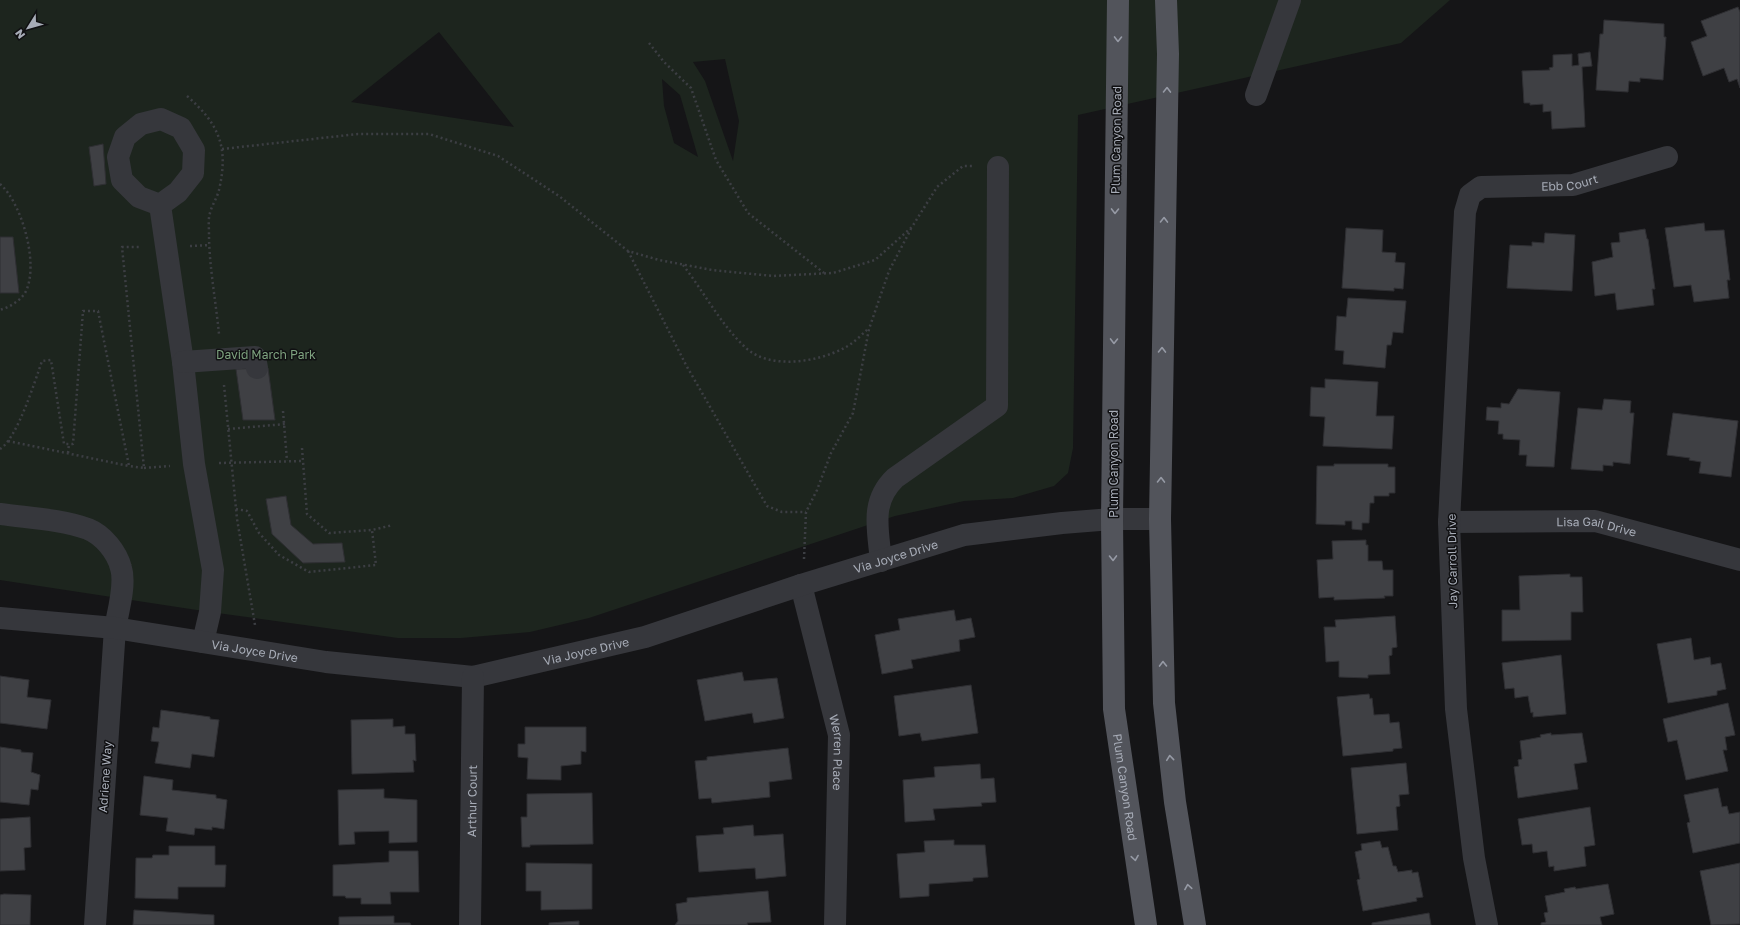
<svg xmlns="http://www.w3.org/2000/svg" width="1740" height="925" viewBox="0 0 1740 925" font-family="'Golos Text',sans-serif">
<rect width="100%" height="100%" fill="#151517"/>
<!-- green -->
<path fill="#1d251e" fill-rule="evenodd" d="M0 0H1450L1401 43 1078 115 1073 448 1068 473 1054 486 1013 498 964 501 895 516 589 618 530 632 461 638H398L210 612 0 580ZM439 32 514 127 351 102ZM725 59 739 121 733 161 705 81 693 62ZM662 79 680 95 698 157 674 143 664 106Z"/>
<!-- building -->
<g fill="#3f4044" stroke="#2f2f33">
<path d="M1738 7 1740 12V88L1737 79 1729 82 1724 68 1703 76 1691 42 1707 36 1701 21Z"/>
<path d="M1604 20 1664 24V37H1666L1663 80 1640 78V82L1629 81 1628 92 1596 90 1600 34H1603Z"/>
<path d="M1590 52 1592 66 1582 67 1585 127 1552 129 1551 111 1543 112V104L1530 105V103H1524L1522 71 1550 70 1549 68 1553 67V55L1572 54V66L1579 65 1578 54Z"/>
<path d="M103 144 106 184 94 186 89 147Z"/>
<path d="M1704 223 1705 231 1724 230 1730 280H1727L1729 298 1694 302 1691 285 1674 287 1665 228Z"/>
<path d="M1346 228 1383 230 1382 252 1396 253 1395 262 1405 263 1403 289 1394 288V291L1342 288Z"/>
<path d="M1645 229 1647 239H1648L1655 289H1652L1654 305 1617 310 1615 293 1595 296 1592 262 1613 257 1611 243 1620 242 1619 233Z"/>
<path d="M1545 233 1575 235 1572 291 1507 288 1510 245 1532 246V242L1544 243Z"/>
<path d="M0 237H13L19 293H0Z"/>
<path d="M1348 298 1406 301 1403 333 1393 332 1391 345H1387L1385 368 1343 364 1344 351 1335 350 1337 316 1346 317Z"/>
<path d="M268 368 275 420H243L236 369Z"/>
<path d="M1325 379 1378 382 1376 416H1394L1392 449 1323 446 1325 417 1310 416 1311 387 1325 388Z"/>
<path d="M1518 389 1560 392 1554 467 1526 466 1527 455H1519L1520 440 1503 439V434H1498L1499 421 1486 420 1487 407 1501 408V403L1509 404Z"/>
<path d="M1604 399 1631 401 1630 413H1634L1630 464 1613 462V466L1603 465V471L1571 469 1578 408 1602 410Z"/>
<path d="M1673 413 1738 421 1731 477 1699 473 1701 462 1689 460 1690 458 1667 455Z"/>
<path d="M1334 464H1388V467H1395V493H1389V496H1374V503H1370L1369 523H1362V530L1352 529V521H1345V525L1316 524 1317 466H1334Z"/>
<path d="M286 496 291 525 313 544 342 543 345 562 303 563 272 534 266 499Z"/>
<path d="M1366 540V545H1368V561H1382L1383 570H1393V596H1384L1385 598 1334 600V597L1319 598 1317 560 1333 559 1332 541Z"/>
<path d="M1570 574V577H1582L1583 612H1571V640L1502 641V610H1520L1519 576Z"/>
<path d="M954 610 956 621 971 618 975 637 959 640 960 651 911 660 913 668 882 674 875 635 900 630 898 619Z"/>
<path d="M1395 616 1397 647 1392 648V655L1389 656 1390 674 1368 675V678L1339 677V661L1326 662 1324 627H1336L1335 620Z"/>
<path d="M1691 638 1694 660 1710 657 1711 665 1721 663 1726 689 1717 691V695L1668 703 1657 644Z"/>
<path d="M1561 655 1566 714 1533 717V712L1531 713 1528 696 1515 698 1514 688 1505 689 1502 663Z"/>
<path d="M742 672 744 681 777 678 784 718 754 723 752 713 705 721 697 680Z"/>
<path d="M0 676 29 680 27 697 51 700 47 729 0 723Z"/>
<path d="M971 685 978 733 922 741 920 733 899 736 894 696Z"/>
<path d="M1369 694 1370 699 1372 698 1374 715 1389 714 1390 723 1399 722 1402 748 1393 749V751L1343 756 1337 697Z"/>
<path d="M1728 703 1735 735 1725 737 1727 750H1723L1728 771 1686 780 1677 740 1668 742 1663 719Z"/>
<path d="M161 710 210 717V719L219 720 214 757 192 754 190 768 155 763 159 742 151 741 153 727 159 728Z"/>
<path d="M393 719V727L405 726V734H415L416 761 413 760 414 772 352 774 351 720Z"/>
<path d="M525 727H586V752L581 751V764L561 766V780L527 779 528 758 518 757V744H525Z"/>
<path d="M1551 733V735L1582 733 1587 762 1574 764 1578 789 1518 798 1514 767 1519 766 1518 760 1522 759 1520 741 1541 737 1540 735Z"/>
<path d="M0 747 21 750V752L33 753 31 772 40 775 38 790 31 789 29 805 0 802Z"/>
<path d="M788 748 792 779 769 782 770 797 712 803 711 798 699 799 695 761 707 760V757Z"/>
<path d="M1406 763 1409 794 1399 795 1400 806 1396 807 1398 830 1357 834 1351 768Z"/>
<path d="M980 764 981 779 994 778 996 802 981 803 982 806 933 809 935 820 905 822 903 780 935 777 934 767Z"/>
<path d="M144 776 173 780 172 790 216 795V798L227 800 224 829 212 827V830L195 828 194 835 166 831 168 818 140 815Z"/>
<path d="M1718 788 1722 807 1727 806 1729 814 1740 812V843L1693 853 1687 823 1690 822 1684 795Z"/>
<path d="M384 789V798L417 800V842L389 843V831L354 832 355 844 339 845 338 790Z"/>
<path d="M592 793 593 844 530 845V847H522L521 817H527V794Z"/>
<path d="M1590 807 1595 845 1584 847 1586 866 1554 871V866L1549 867 1547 851 1533 853 1532 844 1522 845 1518 819Z"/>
<path d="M30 817 31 847 24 848 25 870 0 871V819Z"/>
<path d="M753 825 754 836 783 834 786 876 756 879 755 868 699 872 696 836 724 834 723 828Z"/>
<path d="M954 840V845H985L988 877 973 878V881L929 884V896L900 898 897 854 925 852 924 841Z"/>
<path d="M1380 841 1382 848 1388 847 1393 866H1396L1398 872 1412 870V873L1418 872 1423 897 1416 898 1417 901 1363 911 1357 880 1360 879 1355 852 1362 850 1361 844Z"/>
<path d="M169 846H215V865H226L225 887H178V899L135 898 136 858H152L153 855H169Z"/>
<path d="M389 851H418L419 892H390L391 904H361V898H346L345 896H333V865L389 862Z"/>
<path d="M526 863 592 864V909L541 910V891H526Z"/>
<path d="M1740 863V924L1711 925 1700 871Z"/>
<path d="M1608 884 1614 914 1600 917 1602 925H1541V923L1546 922 1544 913 1548 912 1545 896 1565 892 1564 889 1575 887 1576 889Z"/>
<path d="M768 891 771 922 747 923 748 925H675L678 921 676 904 687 902V898Z"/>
<path d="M4 894 31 895 30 925H0V895Z"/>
<path d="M134 910 214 915V925H133Z"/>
<path d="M1429 913 1431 925H1372V923Z"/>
<path d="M394 916V923H410L411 925H339V917Z"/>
<path d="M579 921V925H549V923Z"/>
</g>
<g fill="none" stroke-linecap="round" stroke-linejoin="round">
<!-- path -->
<g stroke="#3c3e43" stroke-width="2.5" stroke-dasharray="2 3" stroke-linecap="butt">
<path d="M649 43 664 62 691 88 716 160 748 213 824 273"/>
<path d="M187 96C219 124 229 147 219 190 217 198 212 205 210 213 208 219 209 227 209 234 209 265 216 303 219 334"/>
<path d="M222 149 358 134H429L498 156 559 196 628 251 659 260 712 270 773 276 833 273 875 260 912 227 937 187 963 166H974"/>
<path d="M0 184C22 203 40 266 25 293 19 302 9 307 0 310"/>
<path d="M190 246 210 245"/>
<path d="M628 251 686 365 767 506 782 512H806"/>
<path d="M683 265C704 292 721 325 746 348 770 370 818 362 844 348 853 344 861 335 868 329"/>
<path d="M224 385 237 519 255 625"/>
<path d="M283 411 287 461"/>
<path d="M228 429 285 424"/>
<path d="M8 441 129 466"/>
<path d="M302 448 307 514 329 533 372 530 393 525"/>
<path d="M0 449C17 439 35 381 42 361L51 360 64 444H73L83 311H98L129 466 144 468 122 247H141"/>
<path d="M68 453 69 444"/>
<path d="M219 463 303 461"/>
<path d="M144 468 170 466"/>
<path d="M236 509 247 511 259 533 279 555 309 572 376 565 372 530"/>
<path d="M804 559 806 512 817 490 831 453 853 413 869 329 889 271 911 229"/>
</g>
<!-- minor -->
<g stroke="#36373c" stroke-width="22">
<path d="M1256 95 1290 0"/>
<path d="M160 205 139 197 122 180 118 157 125 137 141 124 161 119 181 128 194 150 193 173 178 192 160 205 183 362 194 464 213 570 210 612 203 642"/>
<path d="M183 362 255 357 257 368"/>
<path d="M0 514C28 518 61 519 88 529 103 535 117 552 121 568 126 584 118 612 115 628L95 925"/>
<path id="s1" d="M1449 522 1595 521 1740 560"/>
<path d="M881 561C878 529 870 502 895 478L997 406 998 167"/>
<path id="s2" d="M801 585 839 735 835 925"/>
<path id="s3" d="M0 618 115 628 326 662 473 677 645 637 801 585 964 535 1062 523 1112 519H1160"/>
<path id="s4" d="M470 925 473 677"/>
<path id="s5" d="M1487 925 1474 858 1456 709 1449 522 1465 212 1470 195 1481 187 1573 185 1667 157"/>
</g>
<!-- major -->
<g stroke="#52545b" stroke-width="22">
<path id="s6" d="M1118 0 1112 519 1114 709 1146 925"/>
<path d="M1166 0 1168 54 1160 519 1164 703 1175 802 1195 925"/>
</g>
</g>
<!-- one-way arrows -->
<defs><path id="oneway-chevron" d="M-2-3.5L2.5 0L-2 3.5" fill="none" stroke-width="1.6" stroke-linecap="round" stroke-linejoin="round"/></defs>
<g stroke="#969aa5">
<use href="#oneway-chevron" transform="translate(1118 39) rotate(91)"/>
<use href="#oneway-chevron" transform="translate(1167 90) rotate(-89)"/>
<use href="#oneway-chevron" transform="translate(1115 211) rotate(91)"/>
<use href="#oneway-chevron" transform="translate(1164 220) rotate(-89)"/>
<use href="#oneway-chevron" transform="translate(1114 341) rotate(91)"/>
<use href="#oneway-chevron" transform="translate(1162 350) rotate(-89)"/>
<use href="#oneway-chevron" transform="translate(1161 480) rotate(-89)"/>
<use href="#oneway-chevron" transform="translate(1113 558) rotate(89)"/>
<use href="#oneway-chevron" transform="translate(1163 664) rotate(-91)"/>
<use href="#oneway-chevron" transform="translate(1170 758) rotate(-96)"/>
<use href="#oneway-chevron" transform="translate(1135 858) rotate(81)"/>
<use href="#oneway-chevron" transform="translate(1188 887) rotate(-99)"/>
</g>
<g text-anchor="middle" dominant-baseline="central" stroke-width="3" stroke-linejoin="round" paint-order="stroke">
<!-- street labels -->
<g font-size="12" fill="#a7acb7" stroke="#101012">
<text transform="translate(1116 140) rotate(-89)">Plum Canyon Road</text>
<text stroke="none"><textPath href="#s5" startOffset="836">Ebb Court</textPath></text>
<text transform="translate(1113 464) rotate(-90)">Plum Canyon Road</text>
<text stroke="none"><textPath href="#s1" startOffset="148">Lisa Gail Drive</textPath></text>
<text stroke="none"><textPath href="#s3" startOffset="917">Via Joyce Drive</textPath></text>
<text transform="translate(1452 561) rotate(-91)">Jay Carroll Drive</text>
<text stroke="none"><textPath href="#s3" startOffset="257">Via Joyce Drive</textPath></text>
<text stroke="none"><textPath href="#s3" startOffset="593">Via Joyce Drive</textPath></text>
<text stroke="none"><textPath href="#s2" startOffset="172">Werren Place</textPath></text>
<text transform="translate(105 777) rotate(-86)">Adriene Way</text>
<text stroke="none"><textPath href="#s6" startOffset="788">Plum Canyon Road</textPath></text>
<text stroke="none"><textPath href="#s4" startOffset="124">Arthur Court</textPath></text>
</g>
<!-- park labels -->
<g font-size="12" fill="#7ea27f" stroke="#101012">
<text x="266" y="354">David March Park</text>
</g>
</g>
<!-- north arrow -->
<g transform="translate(28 28) rotate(233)" stroke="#101012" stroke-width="3" paint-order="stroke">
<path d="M0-3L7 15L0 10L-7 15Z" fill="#a7acb7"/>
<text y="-6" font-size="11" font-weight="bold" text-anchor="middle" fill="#a7acb7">N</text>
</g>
</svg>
